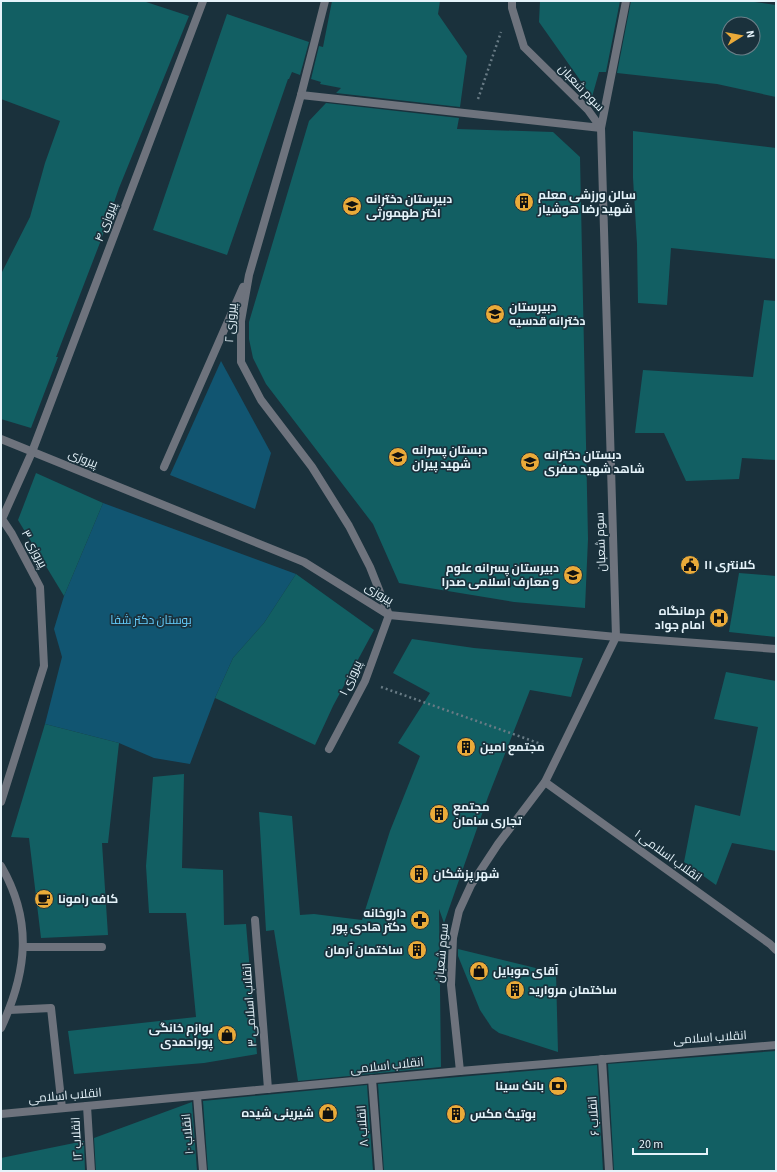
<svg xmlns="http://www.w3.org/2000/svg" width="777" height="1172" viewBox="0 0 777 1172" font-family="'Source Sans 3',Cairo,sans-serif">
<rect width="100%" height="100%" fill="#1a313c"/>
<!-- green -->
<g fill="#115571">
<path d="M221 361 271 453 255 509 170 475Z"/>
<path d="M103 503 296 574 264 623 233 658 215 698 190 764 154 758 119 743 45 724 62 657 54 629 64 596Z"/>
</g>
<!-- building -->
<g fill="#125f63" fill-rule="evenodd">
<path d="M1 1H143L189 16 119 188 101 240 56 357H58L31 428 1 419V274L30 217 45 163 60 121 1 99Z"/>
<path d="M332 1H440L438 14 467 56 460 107 336 93 341 88 320 84 321 82 311 79 319 46 323 47Z"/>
<path d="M540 1H620L606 72H599L592 97 539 22Z"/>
<path d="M631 1H747L776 5V97L717 84 617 73ZM729 24H753V48H729Z"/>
<path d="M227 14 309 42 300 75 292 72 289 79H288L227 255 153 230Z"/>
<path d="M326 103 459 118 457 129 553 132 580 157 588 539 585 608 514 602 399 583 373 524 266 384 253 358 249 339V322L309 121Z"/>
<path d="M633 131 776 148V259L671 248 667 305 638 303 637 244 633 178Z"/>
<path d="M764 300 776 301V460L742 458 739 479 686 481 664 433H635L643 370 753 377Z"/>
<path d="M36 473 103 503 64 596 18 520Z"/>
<path d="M739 573 776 576V637L729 632Z"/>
<path d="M296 574 374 630 333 706 315 745 215 698 233 658 264 623Z"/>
<path d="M412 639 474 648 583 658 571 697 530 690 488 797 444 923 439 909 441 1067 298 1081 274 930 266 931 259 812 292 816 300 915 314 914 362 920 390 831 420 756 398 743 430 693 393 673Z"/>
<path d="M726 672 776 681V851L732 843 716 885 684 862 695 805 740 816 758 727 714 719Z"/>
<path d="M45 724 119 743 108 843H102L108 935 41 938 29 838 11 837Z"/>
<path d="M184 774 182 868 223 870 224 925 246 924 257 1054 204 1063 74 1074 68 1031 196 1017 186 913H149L146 866 153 777Z"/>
<path d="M458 949 556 973 558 1052 499 1033 492 1028 480 1010 458 956Z"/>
<path d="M776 1051V1171H614L608 1064Z"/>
<path d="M597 1065 603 1171H384L378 1084Z"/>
<path d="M367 1085 373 1171H208L203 1101Z"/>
<path d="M192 1102 197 1171H96L94 1138Z"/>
<path d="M84 1141 85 1171H1V1158Z"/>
</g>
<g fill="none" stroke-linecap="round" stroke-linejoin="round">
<!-- path -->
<g stroke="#687b85" stroke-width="2.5" stroke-dasharray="2 3" stroke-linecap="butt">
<path d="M478 99 501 32"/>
<path d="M381 687 544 745"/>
</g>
<!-- minor -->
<g stroke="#6e737d" stroke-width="8">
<path d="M325 1 301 95 249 275 241 321V362L261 400 312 467 349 526 370 567 389 615 365 681 329 749"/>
<path d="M301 95 601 128 626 1"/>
<path d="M1 439 304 562 389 615 616 637 776 649"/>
<path d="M164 467 243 287"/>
<path d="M545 782 770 944 776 950"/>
<path d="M1 802 44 666 40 587 12 534 2 519 32 452 203 1"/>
<path d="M1 866C33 921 27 972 1 1028"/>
<path d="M255 920 268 1089"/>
<path d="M23 947H102"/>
<path d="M9 1010 51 1008 62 1108"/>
<path d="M602 1059 609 1171"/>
<path d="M460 1071 451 985 453 938 459 911 471 885 498 844 545 782 616 637 601 128 588 110 524 47 512 8V1"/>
<path d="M372 1079 379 1171"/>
<path d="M197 1096 203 1171"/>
<path d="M87 1106 91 1171"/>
</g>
<!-- tertiary -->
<path stroke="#6e737d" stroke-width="8" d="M1 1114 460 1071 776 1045"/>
</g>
<!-- icons -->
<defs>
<symbol id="building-disc" viewBox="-11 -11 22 22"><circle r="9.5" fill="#eaaa39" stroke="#1a313c"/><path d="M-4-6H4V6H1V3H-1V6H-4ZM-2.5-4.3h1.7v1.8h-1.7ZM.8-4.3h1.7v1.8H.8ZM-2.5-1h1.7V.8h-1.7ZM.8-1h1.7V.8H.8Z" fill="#111"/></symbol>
<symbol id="school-disc" viewBox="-11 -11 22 22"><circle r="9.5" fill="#eaaa39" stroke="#1a313c"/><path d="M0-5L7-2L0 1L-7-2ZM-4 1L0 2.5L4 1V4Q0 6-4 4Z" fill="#111"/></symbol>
<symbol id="civic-disc" viewBox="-11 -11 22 22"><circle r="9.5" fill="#eaaa39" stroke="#1a313c"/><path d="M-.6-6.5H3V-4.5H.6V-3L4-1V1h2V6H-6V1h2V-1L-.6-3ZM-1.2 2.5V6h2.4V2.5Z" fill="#111"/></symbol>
<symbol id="hospital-disc" viewBox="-11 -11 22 22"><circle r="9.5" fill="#eaaa39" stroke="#1a313c"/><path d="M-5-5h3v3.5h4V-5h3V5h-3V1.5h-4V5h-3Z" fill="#111"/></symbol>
<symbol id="cafe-disc" viewBox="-11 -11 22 22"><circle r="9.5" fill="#eaaa39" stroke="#1a313c"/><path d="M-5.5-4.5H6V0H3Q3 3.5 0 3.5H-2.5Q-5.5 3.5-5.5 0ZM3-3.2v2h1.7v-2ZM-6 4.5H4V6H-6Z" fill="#111"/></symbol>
<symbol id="pharmacy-disc" viewBox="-11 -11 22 22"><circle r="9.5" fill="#eaaa39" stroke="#1a313c"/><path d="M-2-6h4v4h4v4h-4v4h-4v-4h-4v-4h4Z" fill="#111"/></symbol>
<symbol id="shop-disc" viewBox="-11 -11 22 22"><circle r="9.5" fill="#eaaa39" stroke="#1a313c"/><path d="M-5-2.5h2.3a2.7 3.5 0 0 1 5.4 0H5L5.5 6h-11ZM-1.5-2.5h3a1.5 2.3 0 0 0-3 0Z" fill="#111"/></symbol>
<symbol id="bank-disc" viewBox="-11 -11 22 22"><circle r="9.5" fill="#eaaa39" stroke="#1a313c"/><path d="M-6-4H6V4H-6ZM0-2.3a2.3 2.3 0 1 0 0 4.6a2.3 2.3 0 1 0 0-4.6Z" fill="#111"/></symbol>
</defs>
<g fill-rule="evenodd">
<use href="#building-disc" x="513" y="191" width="22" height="22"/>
<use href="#school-disc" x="341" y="195" width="22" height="22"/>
<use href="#school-disc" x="484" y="303" width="22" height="22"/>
<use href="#school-disc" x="387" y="446" width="22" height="22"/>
<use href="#school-disc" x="519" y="451" width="22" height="22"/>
<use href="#civic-disc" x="679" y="554" width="22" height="22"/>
<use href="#school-disc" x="562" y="564" width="22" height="22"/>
<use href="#hospital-disc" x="708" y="607" width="22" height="22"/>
<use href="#building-disc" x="455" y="736" width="22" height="22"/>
<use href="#building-disc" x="428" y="803" width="22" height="22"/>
<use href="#building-disc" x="408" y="863" width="22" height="22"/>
<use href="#cafe-disc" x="33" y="888" width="22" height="22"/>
<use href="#pharmacy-disc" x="409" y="909" width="22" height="22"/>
<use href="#building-disc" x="406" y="939" width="22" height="22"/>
<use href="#shop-disc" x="468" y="960" width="22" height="22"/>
<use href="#building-disc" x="504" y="979" width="22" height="22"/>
<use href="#shop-disc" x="216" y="1024" width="22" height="22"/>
<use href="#bank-disc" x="547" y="1075" width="22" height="22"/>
<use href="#shop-disc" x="317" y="1102" width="22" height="22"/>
<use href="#building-disc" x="445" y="1103" width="22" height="22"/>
</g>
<g text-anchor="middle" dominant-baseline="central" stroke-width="3.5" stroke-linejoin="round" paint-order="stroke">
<!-- street labels -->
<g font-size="12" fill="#e5f3fa" stroke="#1a313c">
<text transform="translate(581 88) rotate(46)">سوم شعبان</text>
<text transform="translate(106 222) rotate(-69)">پیروزی ۴</text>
<text transform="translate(231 323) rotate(-86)">پیروزی ۲</text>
<text transform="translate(83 459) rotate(22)">پیروزی</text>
<text transform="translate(601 542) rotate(-92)">سوم شعبان</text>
<text transform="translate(34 549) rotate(62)">پیروزی ۳</text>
<text transform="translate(379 594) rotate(31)">پیروزی</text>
<text transform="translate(351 678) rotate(-65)">پیروزی ۱</text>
<text transform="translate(668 856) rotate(36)">انقلاب اسلامی ۱</text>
<text transform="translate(442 953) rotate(-85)">سوم شعبان</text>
<text transform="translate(250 1005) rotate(-94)">انقلاب اسلامی ۳</text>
<text transform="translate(710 1038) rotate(-4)">انقلاب اسلامی</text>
<text transform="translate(387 1066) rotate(-6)">انقلاب اسلامی</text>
<text transform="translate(65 1096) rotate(-5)">انقلاب اسلامی</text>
<text transform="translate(594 1116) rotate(-94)">انقلاب ۶</text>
<text transform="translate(363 1126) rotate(-94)">انقلاب ۸</text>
<text transform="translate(188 1134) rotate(-95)">انقلاب ۱۰</text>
<text transform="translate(77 1139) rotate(-93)">انقلاب ۱۲</text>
</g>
<!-- poi labels -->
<g font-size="12" font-weight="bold" fill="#e5f3fa" stroke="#1a313c" text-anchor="start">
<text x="538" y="195">سالن ورزشی معلم<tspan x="538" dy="14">شهید رضا هوشیار</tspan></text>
<text x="366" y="199">دبیرستان دخترانه<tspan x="366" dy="14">اختر طهمورثی</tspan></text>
<text x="509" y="307">دبیرستان<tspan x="509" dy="14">دخترانه قدسیه</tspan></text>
<text x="412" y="450">دبستان پسرانه<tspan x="412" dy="14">شهید پیران</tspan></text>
<text x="544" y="455">دبستان دخترانه<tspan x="544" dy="14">شاهد شهید صفری</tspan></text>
<text x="704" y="565">کلانتری ۱۱</text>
<text x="559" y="568" text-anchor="end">دبیرستان پسرانه علوم<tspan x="559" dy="14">و معارف اسلامی صدرا</tspan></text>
<text x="705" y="611" text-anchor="end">درمانگاه<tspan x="705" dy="14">امام جواد</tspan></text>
<text x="480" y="747">مجتمع امین</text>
<text x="453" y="807">مجتمع<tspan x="453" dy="14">تجاری سامان</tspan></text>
<text x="433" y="874">شهر پزشکان</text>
<text x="58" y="899">کافه رامونا</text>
<text x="406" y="913" text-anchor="end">داروخانه<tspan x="406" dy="14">دکتر هادی پور</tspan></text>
<text x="403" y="950" text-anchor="end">ساختمان آرمان</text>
<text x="493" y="971">آقای موبایل</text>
<text x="529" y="990">ساختمان مروارید</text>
<text x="213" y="1028" text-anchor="end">لوازم خانگی<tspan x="213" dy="14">پوراحمدی</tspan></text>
<text x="544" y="1086" text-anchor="end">بانک سینا</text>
<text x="314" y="1113" text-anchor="end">شیرینی شیده</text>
<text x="470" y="1114">بوتیک مکس</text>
</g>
<!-- park labels -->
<g font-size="12" fill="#65cdfd" stroke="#1a313c">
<text x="151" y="620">بوستان دکتر شفا</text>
</g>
</g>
<!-- border -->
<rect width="777" height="1172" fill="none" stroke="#e5f3fa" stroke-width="4"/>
<!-- north arrow -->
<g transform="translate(741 36) rotate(79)"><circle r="19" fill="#1a313c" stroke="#6b7f88"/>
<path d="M0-3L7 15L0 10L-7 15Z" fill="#eaaa39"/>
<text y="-6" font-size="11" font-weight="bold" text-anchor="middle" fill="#e5f3fa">N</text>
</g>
<!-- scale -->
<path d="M633 1148v6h74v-6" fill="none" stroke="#e5f3fa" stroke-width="2"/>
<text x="639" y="1148" font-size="12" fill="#e5f3fa" stroke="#1a313c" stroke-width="3" paint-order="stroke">20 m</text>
</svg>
